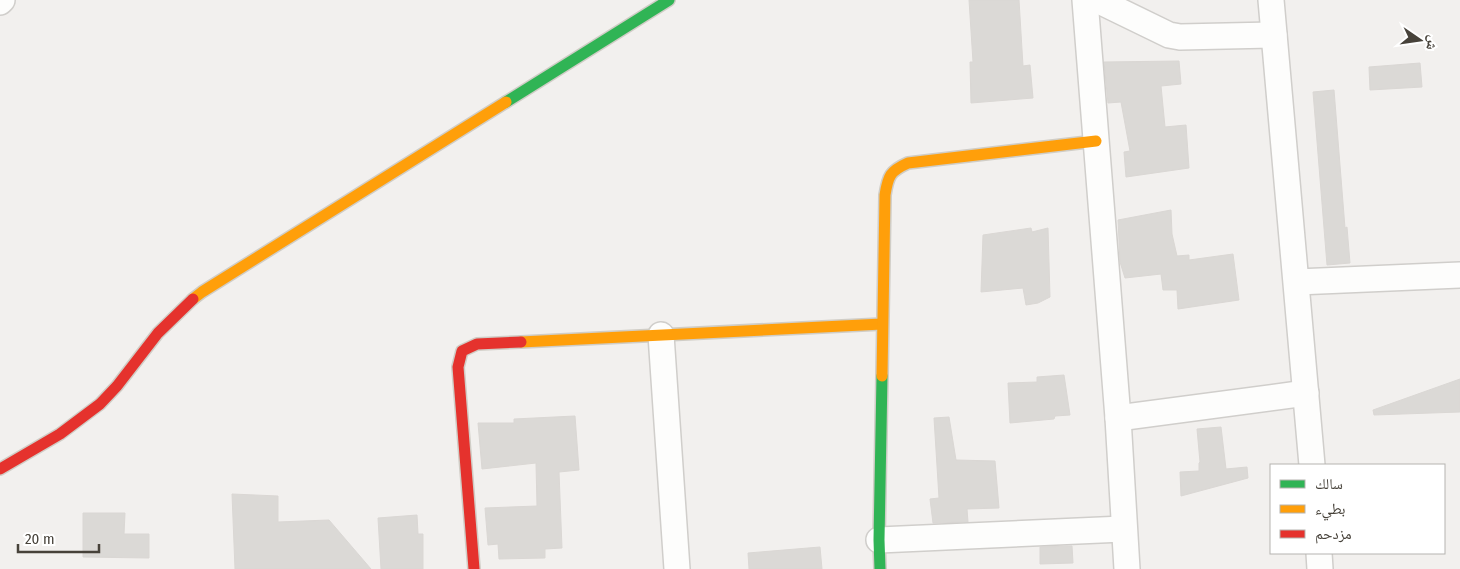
<svg xmlns="http://www.w3.org/2000/svg" width="1460" height="569" viewBox="0 0 1460 569" font-family="'Fira Sans Condensed','Noto Naskh Arabic',sans-serif">
<rect width="100%" height="100%" fill="#f2f0ee"/>
<!-- building -->
<g fill="#dbd9d6" stroke="#dad7d4">
<path d="M969 0H1019L1023 66 1030 65 1033 98 971 103 970 62H973Z"/>
<path d="M1179 61 1181 84 1161 86 1165 127 1186 125 1189 168 1126 177 1124 152 1130 151 1121 102 1108 103 1104 62Z"/>
<path d="M1420 63 1422 87 1370 90 1369 67Z"/>
<path d="M1334 90 1345 228 1347 227 1350 263 1327 265 1313 92Z"/>
<path d="M1171 210 1172 234 1177 256 1189 255V260L1233 254 1239 300 1178 309 1177 290H1163L1161 274 1125 278 1120 262 1118 220Z"/>
<path d="M1031 228 1032 232 1048 228 1050 297 1038 303 1026 305 1023 288 981 292 983 235Z"/>
<path d="M1064 375 1070 415 1055 416 1054 419 1010 423 1008 383 1037 382V377Z"/>
<path d="M1460 379V412L1374 415 1373 410Z"/>
<path d="M575 416 579 470 559 472 562 548 545 549V558L499 559 498 544 488 545 485 508 537 506 536 463 482 469 478 423H514V419Z"/>
<path d="M949 417 956 460 995 461 999 508 967 509 968 522 933 523 930 499 939 498 934 418Z"/>
<path d="M1221 427 1226 469 1247 467 1248 478 1181 496 1180 472 1199 471V463L1200 462 1197 429Z"/>
<path d="M232 494 278 496V522L329 520 371 569H235Z"/>
<path d="M83 513H125L124 534H149V558L83 557Z"/>
<path d="M417 515 418 534H423V569H381L378 518Z"/>
<path d="M1072 546 1073 563 1040 564V547Z"/>
<path d="M820 547 822 569H749L748 553Z"/>
</g>
<g fill="none" stroke-linecap="round" stroke-linejoin="round">
<defs>
<g id="street">
<path d="M1085 0 1118 418 1127 569"/>
<path d="M1097 0 1169 35 1180 37 1274 35"/>
<path d="M1271 0 1312 465"/>
<path d="M0 2 2 0"/>
<path d="M1297 282 1460 275"/>
<path d="M661 335 677 569"/>
<path d="M1118 418 1306 393"/>
<path d="M879 540 1123 529"/>
<path d="M1319 553 1320 569"/>
</g>
<g id="fast">
<path d="M506 102 669 0"/>
<path d="M880 569 879 540 882 376"/>
</g>
<g id="slow">
<path d="M193 299 202 292 506 102"/>
<path d="M521 342 882 324"/>
<path d="M882 376 885 195C888 176 890 171 908 163L1096 141"/>
</g>
<g id="jam">
<path d="M0 469 60 434 100 404 117 386 158 333 193 299"/>
<path d="M474 569 458 367 462 351 477 344 521 342"/>
</g>
</defs>
<!-- street casing -->
<use href="#street" stroke="#d0cecb" stroke-width="28"/>
<!-- fast casing -->
<use href="#fast" stroke="#d0cdc6" stroke-width="14"/>
<!-- slow casing -->
<use href="#slow" stroke="#d0cdc6" stroke-width="14"/>
<!-- jam casing -->
<use href="#jam" stroke="#d0cdc6" stroke-width="14"/>
<!-- street -->
<use href="#street" stroke="#fdfdfc" stroke-width="25"/>
<!-- fast -->
<use href="#fast" stroke="#30b455" stroke-width="11"/>
<!-- slow -->
<use href="#slow" stroke="#ff9f0a" stroke-width="11"/>
<!-- jam -->
<use href="#jam" stroke="#e5322d" stroke-width="11"/>
</g>
<!-- legend -->
<rect x="1270" y="464" width="175" height="90" fill="#ffffff" stroke="#b5b3b0"/>
<rect x="1280" y="480" width="25" height="8" fill="#30b455" stroke="#b5b3b0"/>
<text x="1315" y="489" font-size="15" fill="#47423a">سالك</text>
<rect x="1280" y="505" width="25" height="8" fill="#ff9f0a" stroke="#b5b3b0"/>
<text x="1315" y="514" font-size="15" fill="#47423a">بطيء</text>
<rect x="1280" y="530" width="25" height="8" fill="#e5322d" stroke="#b5b3b0"/>
<text x="1315" y="539" font-size="15" fill="#47423a">مزدحم</text>
<!-- north arrow -->
<g transform="translate(1420 40) rotate(103)" stroke="#ffffff" stroke-width="4" paint-order="stroke">
<path d="M0-4L9 19L0 12L-9 19Z" fill="#47423a"/>
<text y="-8" font-size="14" font-weight="bold" text-anchor="middle" fill="#47423a">ش</text>
</g>
<!-- scale -->
<path d="M18 544v8h81v-8" fill="none" stroke="#47423a" stroke-width="2.5"/>
<text x="25" y="544" font-size="15" fill="#47423a" stroke="#ffffff" stroke-width="4" paint-order="stroke">20 m</text>
</svg>
